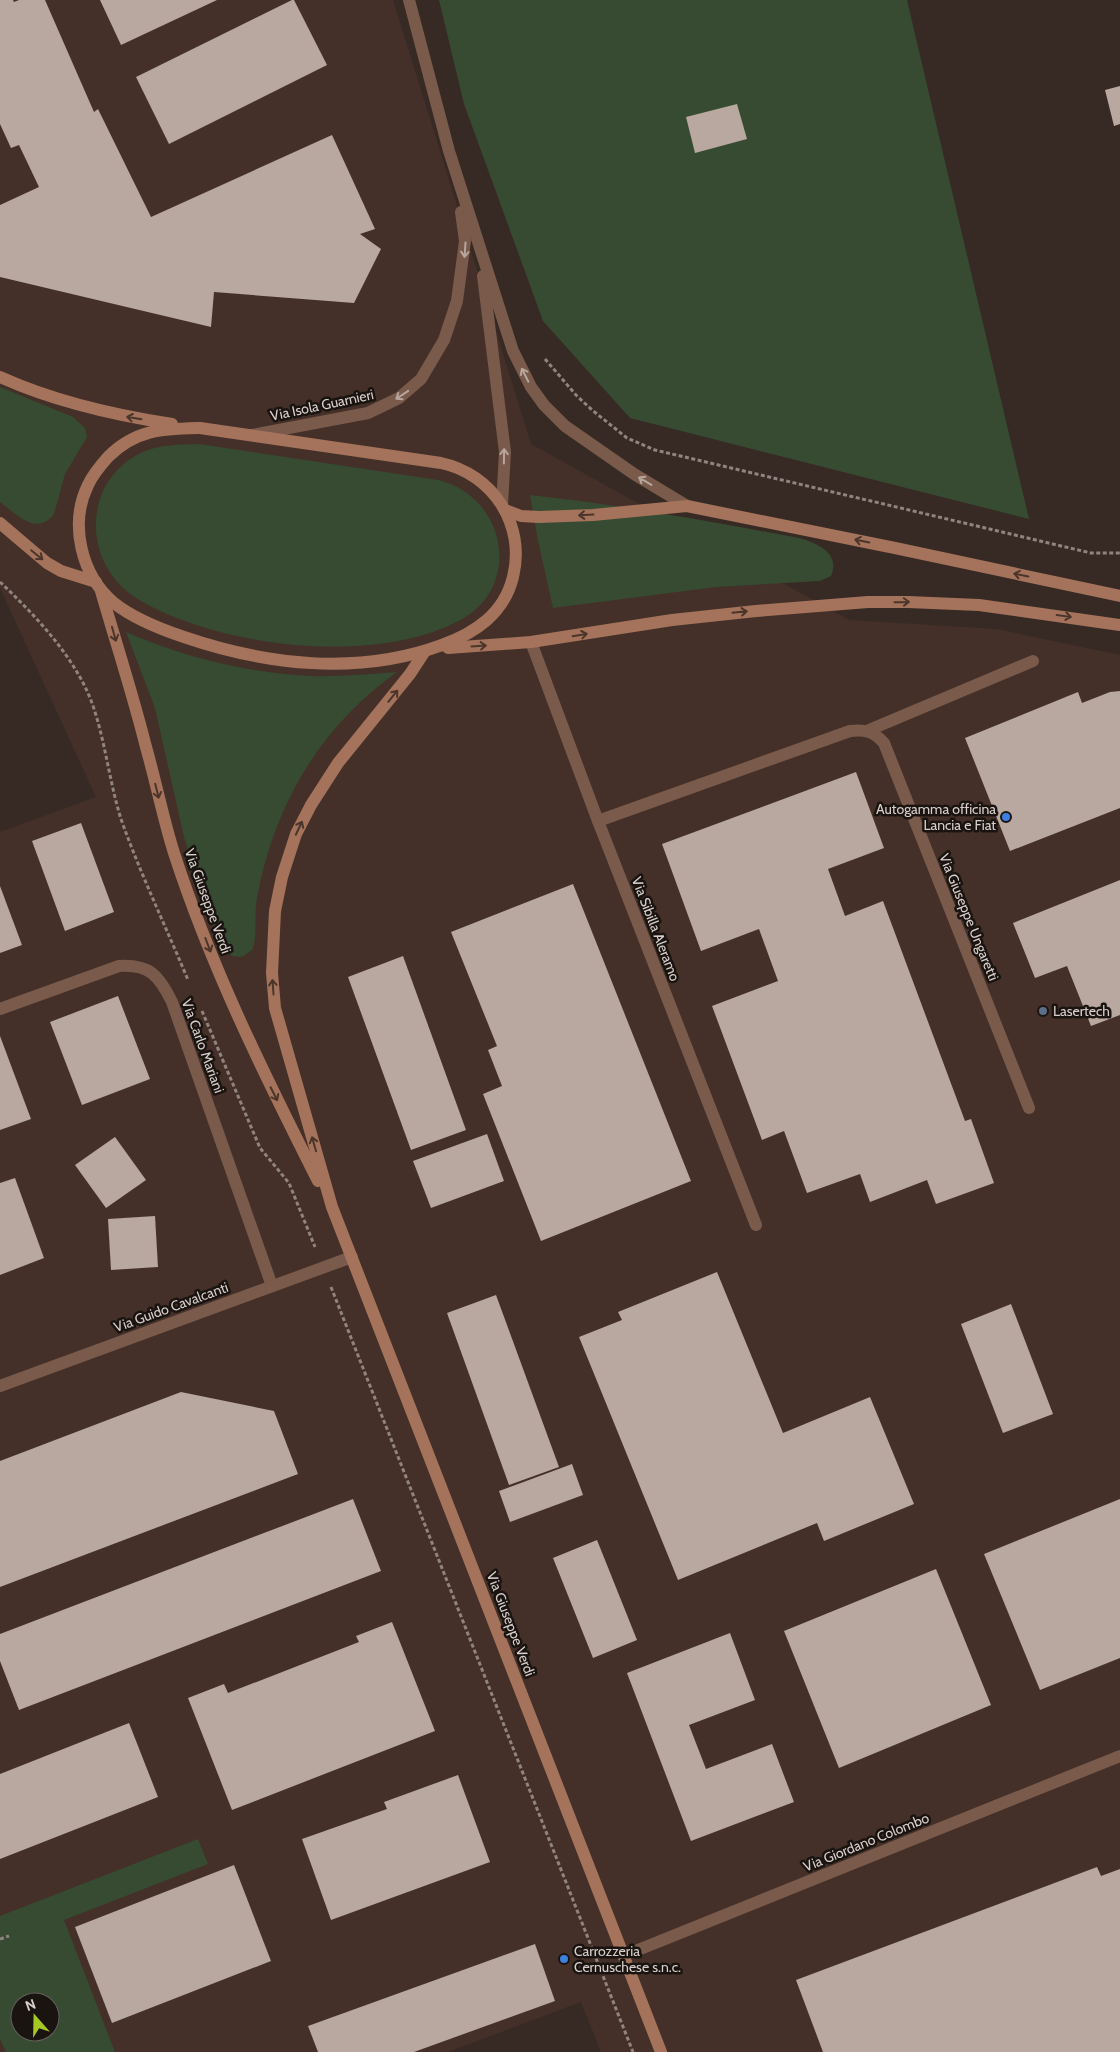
<svg xmlns="http://www.w3.org/2000/svg" width="1120" height="2052" viewBox="0 0 1120 2052" font-family="Cabin,sans-serif">
<rect width="100%" height="100%" fill="#372a24"/>
<!-- built -->
<path fill="#443028" fill-rule="evenodd" d="M0 0H393L531 444 849 620 996 629 1120 655V2052H601L581 2002 448 2052H0V832L96 797 0 588ZM20 2002H50V2032H20Z"/>
<!-- green -->
<g fill="#374a32" fill-rule="evenodd">
<path d="M439 0H907L1029 519 630 418 543 321 464 104Z"/>
<path d="M0 387 73 417 85 428 87 437 65 474 54 514C37 537 16 514 0 502Z"/>
<path d="M199 444 438 480C504 495 524 584 462 619 398 655 298 651 228 634 198 627 142 608 121 586 81 546 89 476 143 452 160 444 180 445 199 444Z"/>
<path d="M530 495C621 505 710 521 799 538 817 543 841 553 831 576L820 581 716 587 553 608 538 541Z"/>
<path d="M126 632C183 657 247 673 310 676 339 677 368 674 397 672 320 727 274 805 257 898 254 913 257 929 254 944L252 950 242 957 232 956 227 950 213 925 203 900 184 837 155 708Z"/>
<path d="M198 1839 208 1864 64 1920 115 2052H6L0 2039V1916ZM20 2002H50V2032H20Z"/>
</g>
<!-- building -->
<g fill="#b8a89f">
<path d="M0 0H13L14 2 19 0H45L94 112 98 109 151 217 332 135 375 229 360 234 381 249 354 303 214 292 211 327 0 277V205L39 187 19 145 11 148 0 124Z"/>
<path d="M100 0H217L121 45Z"/>
<path d="M292 0H294L327 65 169 144 136 77Z"/>
<path d="M1120 86V124L1114 126 1105 90Z"/>
<path d="M737 104 747 139 695 153 686 117Z"/>
<path d="M1120 691V808L1010 851 965 738 1078 692 1082 703 1110 692Z"/>
<path d="M856 772 884 848 828 869 845 916 883 901 965 1121 971 1119 994 1183 936 1204 927 1180 870 1202 860 1174 807 1193 784 1131 762 1140 712 1006 778 981 759 929 701 951 662 844Z"/>
<path d="M81 823 114 912 65 931 32 841Z"/>
<path d="M1120 880V1015L1091 1026 1067 966 1035 978 1013 923Z"/>
<path d="M573 884 691 1181 541 1241 483 1094 502 1086 488 1050 497 1046 451 932Z"/>
<path d="M0 886 22 945 0 953Z"/>
<path d="M403 956 466 1130 411 1150 348 977Z"/>
<path d="M118 996 150 1079 82 1105 50 1022Z"/>
<path d="M0 1036 31 1119 0 1130Z"/>
<path d="M487 1134 504 1181 431 1208 413 1161Z"/>
<path d="M115 1137 146 1180 106 1208 75 1165Z"/>
<path d="M15 1178 44 1258 0 1275V1183Z"/>
<path d="M155 1216 158 1267 111 1270 108 1219Z"/>
<path d="M717 1272 783 1433 870 1397 914 1504 824 1541 817 1523 678 1580 579 1337 622 1320 618 1312Z"/>
<path d="M496 1295 559 1467 509 1485 447 1313Z"/>
<path d="M1011 1304 1053 1414 1003 1433 961 1324Z"/>
<path d="M181 1392 274 1411 298 1474 0 1587V1461Z"/>
<path d="M572 1464 583 1495 510 1522 499 1491Z"/>
<path d="M353 1499 381 1571 19 1710 0 1661V1634Z"/>
<path d="M1120 1499V1658L1040 1690 984 1554Z"/>
<path d="M597 1540 637 1640 593 1658 553 1558Z"/>
<path d="M936 1569 991 1705 839 1768 784 1631Z"/>
<path d="M392 1622 435 1731 232 1810 188 1698 224 1684 228 1693 359 1642 356 1636Z"/>
<path d="M730 1633 755 1700 689 1725 706 1769 772 1744 794 1802 691 1841 627 1673Z"/>
<path d="M129 1723 158 1797 0 1859V1774Z"/>
<path d="M458 1775 490 1862 331 1920 302 1839 387 1809 384 1802Z"/>
<path d="M234 1865 271 1961 112 2023 75 1927Z"/>
<path d="M1097 1867 1101 1876 1120 1869V2052H823L796 1980Z"/>
<path d="M535 1944 555 2001 414 2052H318L308 2026Z"/>
</g>
<g fill="none" stroke-linecap="round" stroke-linejoin="round">
<!-- path -->
<g stroke="#8f847f" stroke-width="3" stroke-dasharray="4 2.5" stroke-linecap="butt">
<path d="M545 359 576 395 592 410 627 438 655 450 1091 553H1120"/>
<path d="M0 582C37 617 80 662 95 712 106 747 110 784 121 819 140 873 166 927 188 980"/>
<path d="M202 1011 260 1148 289 1183 315 1247"/>
<path d="M331 1287 633 2052"/>
<path d="M0 1939 9 1936"/>
</g>
<!-- lane -->
<g stroke="#7a5a4b" stroke-width="12">
<path d="M869 730 1033 661"/>
<path d="M0 1009 119 966C149 964 159 975 172 1002L272 1286"/>
</g>
<!-- street -->
<g stroke="#7a5a4b" stroke-width="12">
<path d="M409 0 449 151 513 351 531 387 544 405 565 426 634 474 687 506"/>
<path d="M483 276 505 452 502 505"/>
<path d="M252 435 368 413 399 398 421 379 444 340 457 301 465 241 461 212"/>
<path d="M531 642 598 821 756 1225"/>
<path d="M598 821 850 731C866 729 874 732 884 743L1029 1108"/>
<path d="M0 1386 352 1257"/>
<path d="M623 1956 1120 1756"/>
</g>
<!-- secondary -->
<g stroke="#a5735b" stroke-width="12">
<path d="M0 377C55 402 113 415 172 424"/>
<path d="M200 428 441 463C493 474 526 525 513 577 504 614 475 633 442 645 358 676 266 665 184 637 160 629 134 619 114 603 81 575 69 524 88 485 93 474 100 466 108 457 136 429 163 429 200 428Z"/>
<path d="M505 510 521 516 539 517 593 515 687 506 895 548 1120 596"/>
<path d="M0 523 47 563 61 571 96 582"/>
<path d="M101 591C116 643 133 695 146 747 156 782 163 818 174 853 211 967 264 1074 318 1181"/>
<path d="M448 648 531 642 672 620 756 611 868 602H908L979 605 1120 625"/>
<path d="M425 651 410 674 338 763 311 805 296 834 282 877 275 911 272 973 275 1008 332 1207 661 2052"/>
</g>
</g>
<!-- one-way arrows -->
<defs><path id="oneway-shaft" d="M-6 0H5M1.5-3L5.5 0L1.5 3" fill="none" stroke-width="1.6" stroke-linecap="round" stroke-linejoin="round" transform="scale(1.25)"/></defs>
<g stroke="#b7a69e">
<use href="#oneway-shaft" transform="translate(465 250) rotate(94)"/>
<use href="#oneway-shaft" transform="translate(525 375) rotate(-117)"/>
<use href="#oneway-shaft" transform="translate(402 395) rotate(146)"/>
<use href="#oneway-shaft" transform="translate(504 456) rotate(-89)"/>
<use href="#oneway-shaft" transform="translate(645 481) rotate(-149)"/>
</g>
<g stroke="#4b352b">
<use href="#oneway-shaft" transform="translate(134 418) rotate(-171)"/>
<use href="#oneway-shaft" transform="translate(586 515) rotate(177)"/>
<use href="#oneway-shaft" transform="translate(862 541) rotate(-169)"/>
<use href="#oneway-shaft" transform="translate(37 555) rotate(39)"/>
<use href="#oneway-shaft" transform="translate(1021 575) rotate(-168)"/>
<use href="#oneway-shaft" transform="translate(902 602) rotate(-1)"/>
<use href="#oneway-shaft" transform="translate(740 612) rotate(-6)"/>
<use href="#oneway-shaft" transform="translate(1064 616) rotate(8)"/>
<use href="#oneway-shaft" transform="translate(114 634) rotate(74)"/>
<use href="#oneway-shaft" transform="translate(580 635) rotate(-9)"/>
<use href="#oneway-shaft" transform="translate(479 646) rotate(-4)"/>
<use href="#oneway-shaft" transform="translate(393 696) rotate(-51)"/>
<use href="#oneway-shaft" transform="translate(157 791) rotate(76)"/>
<use href="#oneway-shaft" transform="translate(299 828) rotate(-65)"/>
<use href="#oneway-shaft" transform="translate(208 945) rotate(69)"/>
<use href="#oneway-shaft" transform="translate(273 987) rotate(-94)"/>
<use href="#oneway-shaft" transform="translate(274 1094) rotate(63)"/>
<use href="#oneway-shaft" transform="translate(314 1144) rotate(-106)"/>
</g>
<!-- markers -->
<g fill="#3f7fe0" stroke="#1a1411" stroke-width="2">
<circle cx="1006" cy="817" r="5"/>
<circle cx="564" cy="1959" r="5"/>
</g>
<circle fill="#5c6f8a" stroke="#1a1411" stroke-width="2" cx="1043" cy="1011" r="5"/>
<g text-anchor="middle" dominant-baseline="central" stroke-width="5" stroke-linejoin="round" paint-order="stroke">
<!-- street labels -->
<g font-size="14" fill="#d8cfcb" stroke="#1a1411">
<text transform="translate(322 405) rotate(-12)">Via Isola Guarnieri</text>
<text transform="translate(208 901) rotate(70)">Via Giuseppe Verdi</text>
<text transform="translate(969 917) rotate(68)">Via Giuseppe Ungaretti</text>
<text transform="translate(656 929) rotate(69)">Via Sibilla Aleramo</text>
<text transform="translate(203 1046) rotate(70)">Via Carlo Mariani</text>
<text transform="translate(171 1307) rotate(-20)">Via Guido Cavalcanti</text>
<text transform="translate(511 1624) rotate(69)">Via Giuseppe Verdi</text>
<text transform="translate(866 1842) rotate(-22)">Via Giordano Colombo</text>
</g>
<!-- poi labels -->
<g font-size="14" fill="#d8cfcb" stroke="#1a1411" text-anchor="start">
<text x="996" y="809" text-anchor="end">Autogamma officina<tspan x="996" dy="16">Lancia e Fiat</tspan></text>
<text x="1053" y="1011">Lasertech</text>
<text x="574" y="1951">Carrozzeria<tspan x="574" dy="16">Cernuschese s.n.c.</tspan></text>
</g>
</g>
<!-- north arrow -->
<g transform="translate(35 2017) rotate(340)"><circle r="24" fill="#1a1411" stroke="#665f5b"/>
<path d="M0-4L9 19L0 12L-9 19Z" fill="#a5c822"/>
<text y="-8" font-size="14" font-weight="bold" text-anchor="middle" fill="#d8cfcb">N</text>
</g>
</svg>
